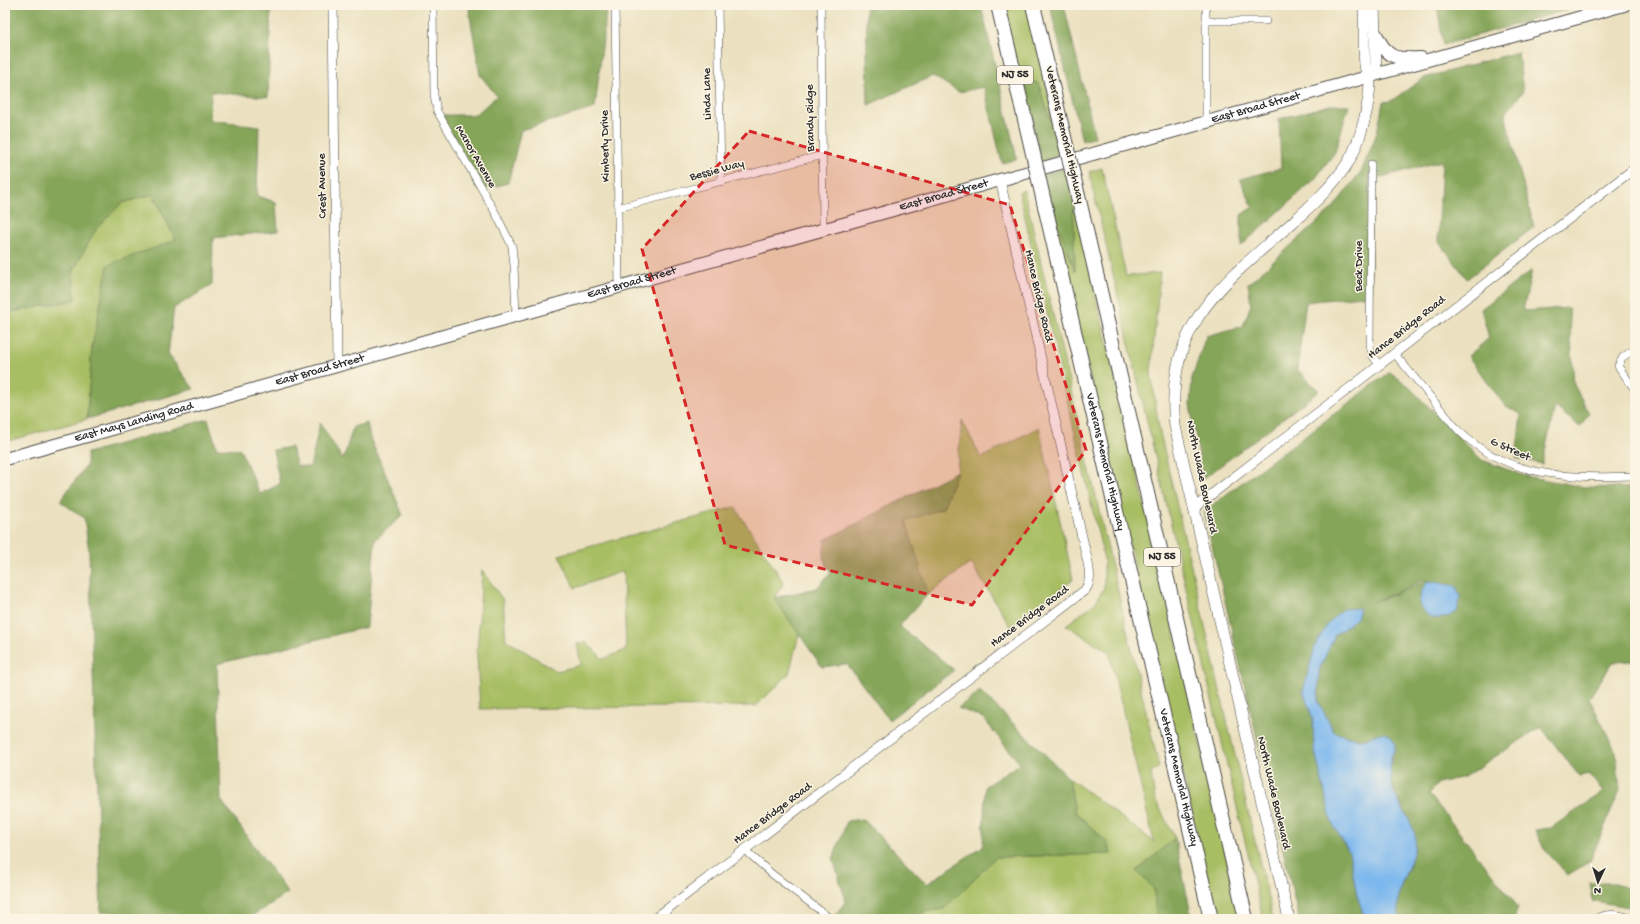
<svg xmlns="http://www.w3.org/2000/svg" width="1640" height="924" viewBox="0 0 1640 924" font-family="'Gochi Hand',sans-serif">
<rect width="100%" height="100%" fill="#fcf5e5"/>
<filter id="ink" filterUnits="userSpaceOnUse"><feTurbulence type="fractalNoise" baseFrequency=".025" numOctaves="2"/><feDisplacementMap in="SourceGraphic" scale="8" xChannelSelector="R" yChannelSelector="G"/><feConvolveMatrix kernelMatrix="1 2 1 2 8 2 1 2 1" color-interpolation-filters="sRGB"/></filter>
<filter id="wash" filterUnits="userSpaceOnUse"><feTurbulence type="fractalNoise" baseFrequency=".012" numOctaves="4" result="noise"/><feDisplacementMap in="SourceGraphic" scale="16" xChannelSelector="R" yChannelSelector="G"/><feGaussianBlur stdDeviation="0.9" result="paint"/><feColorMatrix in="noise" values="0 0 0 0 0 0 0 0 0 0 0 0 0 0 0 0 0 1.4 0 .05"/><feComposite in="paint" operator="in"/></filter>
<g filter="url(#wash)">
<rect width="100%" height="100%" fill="#ebe1c0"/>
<!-- green -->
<g fill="#a7be63" stroke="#697447">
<path d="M1002 5H1029L1059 145 1038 83 1024 80 1037 144Z"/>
<path d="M1102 168 1126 276 1160 273 1151 372 1159 428 1273 919H1263L1089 172Z"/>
<path d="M1024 190 1159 767 1151 773 1155 799 1175 838 1137 871 1154 889 1156 919H918L923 912 944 909 996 857 1111 854 1107 842 1075 812 1069 778 1154 842 1109 652 1066 625 1095 603 1104 588V559L1019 192Z"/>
<path d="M153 194 176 241 92 347 87 419 5 442V313L75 300 73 271 96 229 122 203Z"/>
<path d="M1073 197 1241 919H1217L1049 201 1075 269Z"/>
<path d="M962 420 981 458 1039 427 1073 579 1011 627 971 563 928 594 905 521 943 508 957 471Z"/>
<path d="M735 507 784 583 774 598 799 634 789 674 756 706 480 709 477 656 482 570 503 600 506 640 557 671 581 665 577 644 586 642 603 659 626 650 623 571 575 588 559 555Z"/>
</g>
<!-- forest -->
<g fill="#85a559" stroke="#586842" fill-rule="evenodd">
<path d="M5 5H271L268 97 211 92 210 120 259 126 257 196 276 202 278 231 213 238 212 285 174 308 168 354 194 389 87 419 92 347 108 265 176 240 153 194 122 203 96 229 73 271 75 300 5 313Z"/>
<path d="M471 5H607L595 108 521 130 508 183 479 191 438 115H475L497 96 480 75 469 10Z"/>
<path d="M866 5H981L1017 159 1002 163 984 87 959 92 933 76 868 105Z"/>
<path d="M1050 5H1064L1095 137 1082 141Z"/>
<path d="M1437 5H1567V10L1443 45Z"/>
<path d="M1518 52 1523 91 1505 114 1534 227 1467 279 1438 240 1442 161 1370 180 1371 295 1306 302 1297 369 1319 391 1203 479 1190 404 1192 378 1206 336 1243 326 1251 304 1248 284 1333 208 1362 170 1377 133 1383 102 1391 101 1424 78Z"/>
<path d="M1024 80 1038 83 1062 155 1041 162Z"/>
<path d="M1330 105H1349L1335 152 1315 179 1241 246V215L1253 207 1240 179 1281 168 1279 119Z"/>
<path d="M1065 168 1073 197 1075 271 1049 201 1043 175Z"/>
<path d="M1532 270 1523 311 1569 308 1574 385 1589 413 1580 427 1555 407 1542 464 1516 458 1521 414 1505 406 1468 356 1489 338 1481 309Z"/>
<path d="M1390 372 1407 385 1482 460 1525 476 1584 487 1635 488V661L1613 662 1589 698 1616 752 1620 790 1590 861 1568 875 1544 849 1535 830 1551 828 1603 792 1589 774 1579 776 1541 727 1464 777 1438 783 1429 794 1518 907 1514 919H1400C1392 890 1405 885 1411 860 1413 850 1412 836 1411 826 1410 820 1406 814 1403 809 1393 790 1385 769 1395 748L1379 733C1364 742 1350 738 1334 732L1318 701 1319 670 1335 635 1357 618 1343 609 1303 691 1313 719 1314 747 1332 823 1349 852 1357 895 1365 919H1299L1204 511ZM1424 580 1427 581 1374 602Z"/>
<path d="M208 419 217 448 240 449 260 494 280 484 273 450 291 447 297 466 310 467 320 423 343 460 353 427 367 423 370 438 403 515 375 540 367 627 217 664 221 800 288 893 247 919H112L110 911 101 913 89 551 84 518 60 501 87 464V453Z"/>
<path d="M957 471 943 508 906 521 928 594 899 626 954 670 889 720 847 664 822 667 774 598 817 588 831 573 823 558 825 540Z"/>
<path d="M980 691 1069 778 1075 812 1107 842 1111 854 996 857 944 909 923 912 918 919H832L846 901 833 859 847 821 863 819 927 884 983 846 985 786 1020 764 983 718 958 708Z"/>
<path d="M1175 838 1192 919H1156L1154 889 1137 871Z"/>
<path d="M1590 883H1616L1635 892V908L1593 901Z"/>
</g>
<!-- water -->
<g fill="#7cb7ee" stroke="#54718c">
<path d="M1428 581 1456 586 1460 596 1457 612C1442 621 1428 622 1419 604L1421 592Z"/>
<path d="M1360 608 1357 618 1335 635 1319 670 1318 701 1334 732C1344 735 1354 740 1364 739 1372 738 1381 729 1389 735 1393 737 1395 744 1395 748 1394 751 1392 754 1391 757 1390 767 1390 780 1393 790 1398 806 1418 826 1415 843 1411 872 1392 887 1400 919H1365L1357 895 1349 852 1332 823 1314 747 1313 719 1303 691 1315 646 1327 625 1343 609Z"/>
</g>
</g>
<g filter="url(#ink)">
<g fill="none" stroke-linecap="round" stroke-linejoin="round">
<defs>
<g id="minor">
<path d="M433 5 434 95 437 111 496 214 512 246 514 266 516 316"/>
<path d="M615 5 619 287"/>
<path d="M718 5 721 182"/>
<path d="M821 5 823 230"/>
<path d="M1206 5V122"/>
<path d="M1206 21H1266"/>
<path d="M1371 164 1370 346 1372 355 1379 365"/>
<path d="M618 208 823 155"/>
<path d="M1635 349 1623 357 1618 366 1635 390"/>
<path d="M1394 353 1458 430C1508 479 1569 478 1635 476"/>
<path d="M745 850 772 874 831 919"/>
<path d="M1595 919C1608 912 1619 914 1633 919"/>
</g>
<g id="tertiary">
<path d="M333 5 337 366"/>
<path d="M1194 508 1635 168"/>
<path d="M654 919 1085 590C1091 582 1090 573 1088 563L1000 180"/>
</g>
<g id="secondary">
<path d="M1370 77 1376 68 1374 5"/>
<path d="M1289 919 1175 426C1164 324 1224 283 1292 223 1313 204 1334 185 1349 161 1361 140 1370 103 1370 79 1369 74 1365 70 1365 65 1363 46 1365 25 1364 5"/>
</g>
<g id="primary">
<path d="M1376 34C1388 59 1394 59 1421 58"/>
<path id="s1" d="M5 459 1624 5"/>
</g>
<g id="motorway">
<path d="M998 5 1031 145"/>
<path d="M1033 5 1065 141"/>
<path d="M1078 196 1246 919"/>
<path id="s2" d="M1044 202 1211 919"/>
</g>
</defs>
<!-- minor casing -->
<use href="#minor" stroke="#484641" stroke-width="8"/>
<!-- tertiary casing -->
<use href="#tertiary" stroke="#484641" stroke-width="10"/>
<!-- secondary casing -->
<use href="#secondary" stroke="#484641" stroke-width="12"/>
<!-- primary casing -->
<use href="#primary" stroke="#484641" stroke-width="14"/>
<!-- motorway casing -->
<use href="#motorway" stroke="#484641" stroke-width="16"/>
<!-- minor -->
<use href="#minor" stroke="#fff" stroke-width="7"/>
<!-- tertiary -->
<use href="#tertiary" stroke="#fff" stroke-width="9"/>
<!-- secondary -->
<use href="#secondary" stroke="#fff" stroke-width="11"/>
<!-- primary -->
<use href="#primary" stroke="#fff" stroke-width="12"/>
<!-- motorway -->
<use href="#motorway" stroke="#fff" stroke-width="14"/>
<defs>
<g id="motorway-bridge">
<path d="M1065 141 1078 196"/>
<path d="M1031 145 1044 202"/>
</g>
</defs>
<!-- motorway-bridge casing -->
<use href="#motorway-bridge" stroke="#484641" stroke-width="16" stroke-linecap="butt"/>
<!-- motorway-bridge -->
<use href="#motorway-bridge" stroke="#fff" stroke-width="14"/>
</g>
</g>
<!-- marked area -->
<path fill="#d62828" fill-opacity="0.2" stroke="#d62828" stroke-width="3" stroke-dasharray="8 5" stroke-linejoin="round" d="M749 131 1010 205 1086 450 972 605 725 545 642 249Z"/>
<g text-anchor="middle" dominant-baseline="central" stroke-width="3" stroke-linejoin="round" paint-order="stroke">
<!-- shield labels -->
<g fill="#fcf5e5" stroke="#6a6863" stroke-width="1">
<rect x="997" y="66" width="36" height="18" rx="3"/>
<rect x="1144" y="548" width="36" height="18" rx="3"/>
</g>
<g font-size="11" font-weight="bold" fill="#2b2b2b">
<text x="1015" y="75">NJ 55</text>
<text x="1162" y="557">NJ 55</text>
</g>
<!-- street labels -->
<g font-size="12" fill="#2b2b2b" stroke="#fcf5e5">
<text transform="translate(708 94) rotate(-91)">Linda Lane</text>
<text stroke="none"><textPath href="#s1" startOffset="1299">East Broad Street</textPath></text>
<text transform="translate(811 118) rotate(-91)">Brandy Ridge</text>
<text transform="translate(1064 135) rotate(77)">Veterans Memorial Highway</text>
<text transform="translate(606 146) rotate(-91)">Kimberly Drive</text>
<text transform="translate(475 157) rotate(60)">Manor Avenue</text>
<text transform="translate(717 171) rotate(-15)">Bessie Way</text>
<text transform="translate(323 186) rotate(-91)">Crest Avenue</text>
<text stroke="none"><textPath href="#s1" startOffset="975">East Broad Street</textPath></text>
<text transform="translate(1360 266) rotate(-90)">Beck Drive</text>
<text stroke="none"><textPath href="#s1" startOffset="651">East Broad Street</textPath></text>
<text transform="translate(1038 296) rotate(77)">Hance Bridge Road</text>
<text transform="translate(1407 328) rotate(-38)">Hance Bridge Road</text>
<text stroke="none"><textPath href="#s1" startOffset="327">East Broad Street</textPath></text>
<text stroke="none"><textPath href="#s1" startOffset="134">East Mays Landing Road</textPath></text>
<text transform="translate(1510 450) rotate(24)">G Street</text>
<text stroke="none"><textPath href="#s2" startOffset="267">Veterans Memorial Highway</textPath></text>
<text transform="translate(1201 477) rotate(78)">North Wade Boulevard</text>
<text transform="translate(1030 617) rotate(-37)">Hance Bridge Road</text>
<text stroke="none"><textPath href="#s2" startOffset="591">Veterans Memorial Highway</textPath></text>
<text transform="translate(1273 793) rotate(77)">North Wade Boulevard</text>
<text transform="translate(773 814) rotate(-37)">Hance Bridge Road</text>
</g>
</g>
<!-- margin -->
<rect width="1640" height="924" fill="none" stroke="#fcf5e5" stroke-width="20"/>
<!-- north arrow -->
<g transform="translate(1598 882) rotate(184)" stroke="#fcf5e5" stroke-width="3" paint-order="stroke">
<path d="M0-3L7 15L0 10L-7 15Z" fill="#2b2b2b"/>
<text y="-6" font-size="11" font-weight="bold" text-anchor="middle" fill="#2b2b2b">N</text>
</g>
</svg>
